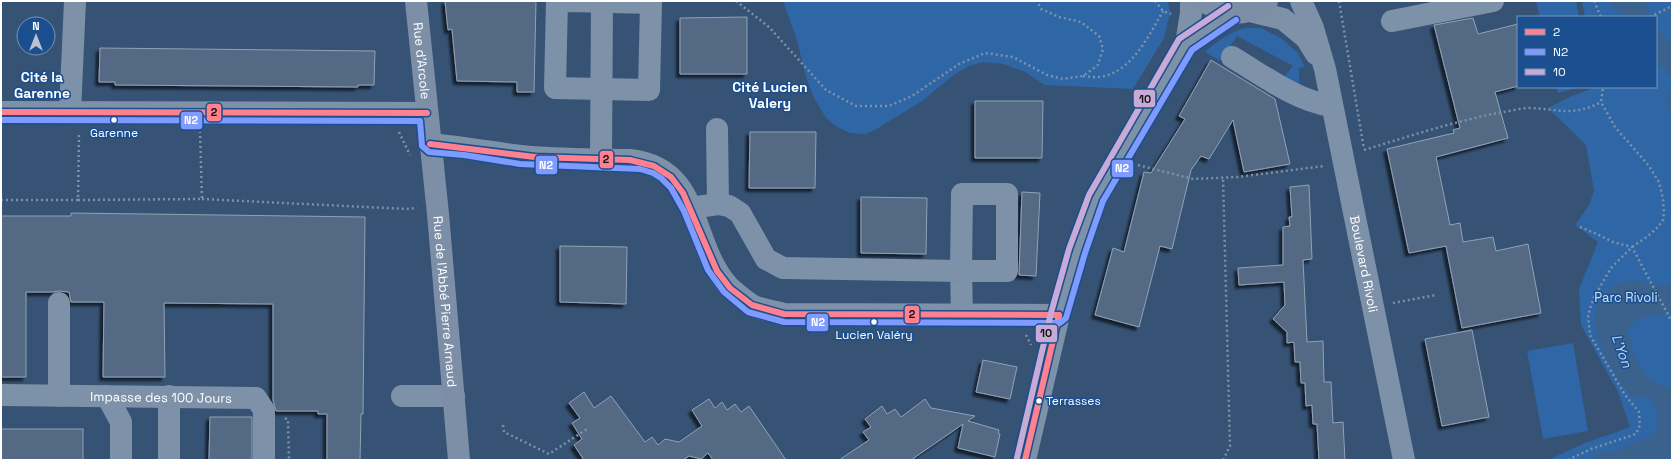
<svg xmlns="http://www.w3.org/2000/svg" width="1673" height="461" viewBox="0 0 1673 461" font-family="'Space Grotesk',sans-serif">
<defs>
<filter id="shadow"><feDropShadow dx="-3.5" dy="3.5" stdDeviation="1" flood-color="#0009"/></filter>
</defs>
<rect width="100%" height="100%" fill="#365274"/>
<!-- green -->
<g fill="#2f66a5">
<path d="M783 1H1168L1170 13 1164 38 1133 89 1045 85 1025 72 1003 64 983 62 969 66 955 74 922 101 875 130 865 134 850 133 837 127 826 118 813 96 806 77 796 37Z"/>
<path d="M1536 1H1576L1579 17H1540Z"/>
<path d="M1582 1H1672V460H1548L1585 443 1630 427 1618 392 1581 325 1579 289 1598 242 1575 225 1589 205 1594 191 1586 145 1548 108 1572 96 1597 87H1656V17H1585Z"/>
<path d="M1244 28H1261L1281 38 1297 52 1305 67 1299 68V85L1283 78 1293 66 1237 36 1220 61 1205 52C1217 41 1229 33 1244 28Z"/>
<path d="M1556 87H1581L1558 93Z"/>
<path d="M1573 343 1588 431 1543 439 1527 351Z"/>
</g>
<!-- water -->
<g fill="#3b618d">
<path d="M1609 1H1644L1651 17H1622Z"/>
<path d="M1656 27 1664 37 1672 42V78L1665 74 1668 67 1658 66 1656 65Z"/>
<path d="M1672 90V113C1667 106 1665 101 1668 92Z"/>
<path d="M1641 280C1652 287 1659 288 1672 283V313C1656 317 1634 313 1627 332 1628 338 1631 342 1632 347 1639 367 1648 387 1672 387V457H1667L1661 460H1592L1599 453 1619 450 1635 442 1648 438 1656 430C1658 422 1658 400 1647 398 1641 396 1636 398 1631 396 1614 379 1599 348 1595 324 1592 310 1604 291 1616 285 1623 281 1633 281 1641 280Z"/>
</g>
<!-- building -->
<g fill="#526984" stroke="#92a2b6" filter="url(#shadow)">
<path d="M445 1H536L534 92H517V82L457 81 452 29 448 30Z"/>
<path d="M747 17V74H680V18Z"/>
<path d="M1473 18 1478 34 1518 24V86L1495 92 1508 138 1436 157 1450 225 1460 223 1463 242 1493 237 1496 251 1528 244 1541 313 1462 328 1446 246 1409 253 1387 149 1454 133 1453 130 1460 128 1434 25Z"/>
<path d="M100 48 375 51 374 85H358V87L115 85V82H99Z"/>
<path d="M1211 60 1275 99 1290 164 1244 172 1233 120 1209 159 1201 156 1191 170 1172 249 1160 246 1139 327 1095 315 1113 248 1124 252 1144 172 1151 173 1185 119 1179 116Z"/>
<path d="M975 101H1043L1042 158H975Z"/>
<path d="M750 132H816L815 188H749Z"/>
<path d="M1309 185 1312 259 1303 260 1307 342 1323 341 1324 382H1331L1333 423 1343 422 1345 460H1319L1317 424H1313L1312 405 1306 406 1305 383H1301L1300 362H1295L1294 342 1287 343V332L1273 319 1285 305 1284 282 1239 285 1238 268 1283 265V227L1290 226 1289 217H1292L1290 187Z"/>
<path d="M1022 192 1040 193 1036 276 1019 275Z"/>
<path d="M861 197 927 198 926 254 861 253Z"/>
<path d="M71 213 365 217 363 414H361L360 460H327V414H318V411H276L273 400V304L164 303 165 377H103L104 302H71L69 292 59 291 53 292H26V377H1V216H71Z"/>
<path d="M560 246 627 247 626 304 560 302Z"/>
<path d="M1472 330 1489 417 1442 426 1425 339Z"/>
<path d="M983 360 1017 367 1010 399 976 392Z"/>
<path d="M584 392 594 408 611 396 645 442 652 437 658 445 665 439 679 442 702 426 692 410 709 399 715 408 722 402 727 410 735 404 741 412 749 406 786 460H713L708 453 701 459 689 456 683 460H584L574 445 582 439 572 423 580 418 569 403Z"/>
<path d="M925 399 931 408 975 416 968 421 999 430 998 433 1000 434 995 457 958 448 963 424 911 460H839L869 440 863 432 871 427 865 419 882 406 887 414 895 409 901 417Z"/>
<path d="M210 417H252V460H209Z"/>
<rect x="1" y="429" width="82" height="31"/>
</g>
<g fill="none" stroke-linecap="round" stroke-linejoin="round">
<!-- path -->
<g stroke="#7d92a8" stroke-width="2.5" stroke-dasharray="2 3" stroke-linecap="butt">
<path d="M736 1 769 27 826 90 856 106H889L912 96 959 64 985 53 1013 57 1047 75 1063 79 1083 76 1098 65 1103 49 1099 36 1081 22 1059 17 1041 9 1037 1"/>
<path d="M1155 1 1163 11 1171 14"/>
<path d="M1339 1 1364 149"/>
<path d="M1594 1 1601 17"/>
<path d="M1650 17 1672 6"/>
<path d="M1083 76C1090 77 1099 78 1105 76 1134 68 1149 35 1163 11"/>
<path d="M399 132 410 155"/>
<path d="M1364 150C1410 136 1455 121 1503 112 1511 111 1521 108 1530 108 1559 109 1573 117 1601 102"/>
<path d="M1138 165 1193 179 1238 177 1324 166"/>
<path d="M202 199 407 209 417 208"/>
<path d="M1 200H78L79 132"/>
<path d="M78 200 202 199 200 132"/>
<path d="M1580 227 1597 234 1613 242 1632 247 1672 322"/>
<path d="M1393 303 1436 295"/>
<path d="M1026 335 1031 345"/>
<path d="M285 418 288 420 289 460"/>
<path d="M503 425 504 432 549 454 587 429"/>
<path d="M1223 460 1230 446 1223 177"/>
<path d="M1568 460 1591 449 1636 434 1640 425 1639 412 1625 395 1590 335 1588 315 1594 297 1611 268 1632 247 1648 236 1659 226 1663 220 1664 213 1663 199 1659 182 1649 166 1615 127 1601 102 1603 87"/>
</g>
<!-- minor -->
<g stroke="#7d92a8" stroke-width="22">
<path d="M557 1 555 88 649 90 651 3 568 1"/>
<path id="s1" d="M1301 1 1313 28 1325 69 1404 460"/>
<path d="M1250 11 1283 19 1306 38 1316 54"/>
<path d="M1392 21 1493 1"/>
<path d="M1186 44 1232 13"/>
<path d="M1232 57C1264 76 1295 100 1331 106"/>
<path d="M1 112 427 113"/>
<path d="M70 112 75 1"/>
<path d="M717 129 718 204"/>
<path d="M430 144C461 147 490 152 521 156 557 160 594 159 630 160 704 168 689 246 730 288 736 293 745 301 752 305 761 310 774 311 784 314L1059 315"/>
<path d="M601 159 602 2"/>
<path d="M962 194H1007V271H961Z"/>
<path d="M691 208 718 204 729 206 740 213 766 259 783 268 961 271 962 315"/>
<path id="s2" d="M1 395 256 398 264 410V460"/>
<path d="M59 396V303"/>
<path d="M107 396 121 422V460"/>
<path d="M402 396H454"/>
<path d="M169 460V396"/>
<path d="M1025 460 1059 315 1077 251 1096 198 1186 44 1191 13V1"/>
</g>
<!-- major -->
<g stroke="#7d8ea7" stroke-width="22">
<path id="s3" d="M416 1 438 214 459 460"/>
<path d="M1203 1C1225 15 1246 18 1267 1"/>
</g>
<defs>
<g id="bus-1">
<path d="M1 112 427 113"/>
<path d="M430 144 535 157 630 160 654 166 671 177 683 193 717 271 730 288 752 305 784 314 1059 315"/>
<path d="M1025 460 1059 315"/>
</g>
<path id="bus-2" d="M1 120 420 121 422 146 429 152 464 155 520 164 640 169 653 173 661 178 671 188 684 211 708 270 724 292 748 312 784 322 1060 323 1066 318 1085 253 1103 201 1192 50 1236 20"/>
<path id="bus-3" d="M1017 458 1051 313 1069 249 1089 195 1179 39 1228 6"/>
</defs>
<!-- bus-1 casing -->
<use href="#bus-1" stroke="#1b4f8f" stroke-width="9"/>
<!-- bus-2 casing -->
<use href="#bus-2" stroke="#1b4f8f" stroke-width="9"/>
<!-- bus-3 casing -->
<use href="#bus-3" stroke="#1b4f8f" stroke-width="9"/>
<!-- bus-1 -->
<use href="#bus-1" stroke="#ff808e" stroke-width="6"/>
<!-- bus-2 -->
<use href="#bus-2" stroke="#809bff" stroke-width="6"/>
<!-- bus-3 -->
<use href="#bus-3" stroke="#c7aad5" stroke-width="6"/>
</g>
<!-- markers -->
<g fill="#fff" stroke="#1b4f8f" stroke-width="1.5">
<circle cx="114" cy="120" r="3.5"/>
<circle cx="874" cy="322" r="3.5"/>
<circle cx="1039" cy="401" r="3.5"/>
</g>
<g text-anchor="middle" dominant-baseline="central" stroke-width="3" stroke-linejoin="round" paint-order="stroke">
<!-- bus labels -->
<g font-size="12" fill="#fff" stroke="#1b4f8f">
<text x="114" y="133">Garenne</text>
<text x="874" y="335">Lucien Valéry</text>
<text x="1046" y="401" text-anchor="start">Terrasses</text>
</g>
<!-- street labels -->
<g font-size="13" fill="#fff" stroke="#1b4f8f">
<text stroke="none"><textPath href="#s3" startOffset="60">Rue d'Arcole</textPath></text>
<text stroke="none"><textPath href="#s1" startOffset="271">Boulevard Rivoli</textPath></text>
<text stroke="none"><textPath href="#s3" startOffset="302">Rue de l'Abbé Pierre Arnaud</textPath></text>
<text stroke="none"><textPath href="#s2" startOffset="160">Impasse des 100 Jours</textPath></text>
</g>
<!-- park labels -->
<g font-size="13" fill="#cfe3fa" stroke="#1b4f8f">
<text x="1626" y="297">Parc Rivoli</text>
</g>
<!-- neighbourhood labels -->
<g font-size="14" font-weight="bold" fill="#fff" stroke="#1b4f8f">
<text x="42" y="77">Cité la<tspan x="42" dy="16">Garenne</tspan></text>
<text x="770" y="87">Cité Lucien<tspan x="770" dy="16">Valery</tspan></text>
</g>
<!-- water labels -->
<g font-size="14" font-style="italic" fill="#b5d3f5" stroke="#1b4f8f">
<text transform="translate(1622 351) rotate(70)">L'Yon</text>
</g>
</g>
<g stroke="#1b4f8f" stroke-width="1.5">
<rect x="1133" y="89" width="23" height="19" rx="4" fill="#c7aad5"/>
<rect x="206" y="103" width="16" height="19" rx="4" fill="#ff808e"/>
<rect x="180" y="111" width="23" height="19" rx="4" fill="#809bff"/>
<rect x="599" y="150" width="15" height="19" rx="4" fill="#ff808e"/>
<rect x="535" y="155" width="23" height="20" rx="4" fill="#809bff"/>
<rect x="1111" y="159" width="23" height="19" rx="4" fill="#809bff"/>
<rect x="904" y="305" width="16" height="19" rx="4" fill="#ff808e"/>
<rect x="806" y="313" width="23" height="19" rx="4" fill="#809bff"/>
<rect x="1035" y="324" width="23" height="19" rx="4" fill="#c7aad5"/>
</g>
<g font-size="11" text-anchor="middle" font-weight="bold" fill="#fff">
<text x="191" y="124">N2</text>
<text x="546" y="169">N2</text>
<text x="1122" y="172">N2</text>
<text x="818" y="326">N2</text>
</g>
<g font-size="11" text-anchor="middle" font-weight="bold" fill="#111">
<text x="1145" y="103">10</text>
<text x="214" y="116">2</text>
<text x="606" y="163">2</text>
<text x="912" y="318">2</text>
<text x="1046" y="337">10</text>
</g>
<!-- border -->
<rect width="1673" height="461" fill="none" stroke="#ffffff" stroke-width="4"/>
<!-- legend -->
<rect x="1517" y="16" width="140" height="72" fill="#1b4f8f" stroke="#7695bc"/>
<rect x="1525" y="29" width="20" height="6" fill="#ff808e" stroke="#7695bc"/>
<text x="1553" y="36" font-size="12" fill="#ffffff">2</text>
<rect x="1525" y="49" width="20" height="6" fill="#809bff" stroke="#7695bc"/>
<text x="1553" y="56" font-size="12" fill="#ffffff">N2</text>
<rect x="1525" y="69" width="20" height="6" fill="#c7aad5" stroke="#7695bc"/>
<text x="1553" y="76" font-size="12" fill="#ffffff">10</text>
<!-- north arrow -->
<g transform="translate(36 36)"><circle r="19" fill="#1b4f8f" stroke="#7695bc"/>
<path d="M0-3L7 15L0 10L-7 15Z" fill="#b9c2ce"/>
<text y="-6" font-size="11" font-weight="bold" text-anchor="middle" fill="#ffffff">N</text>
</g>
</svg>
